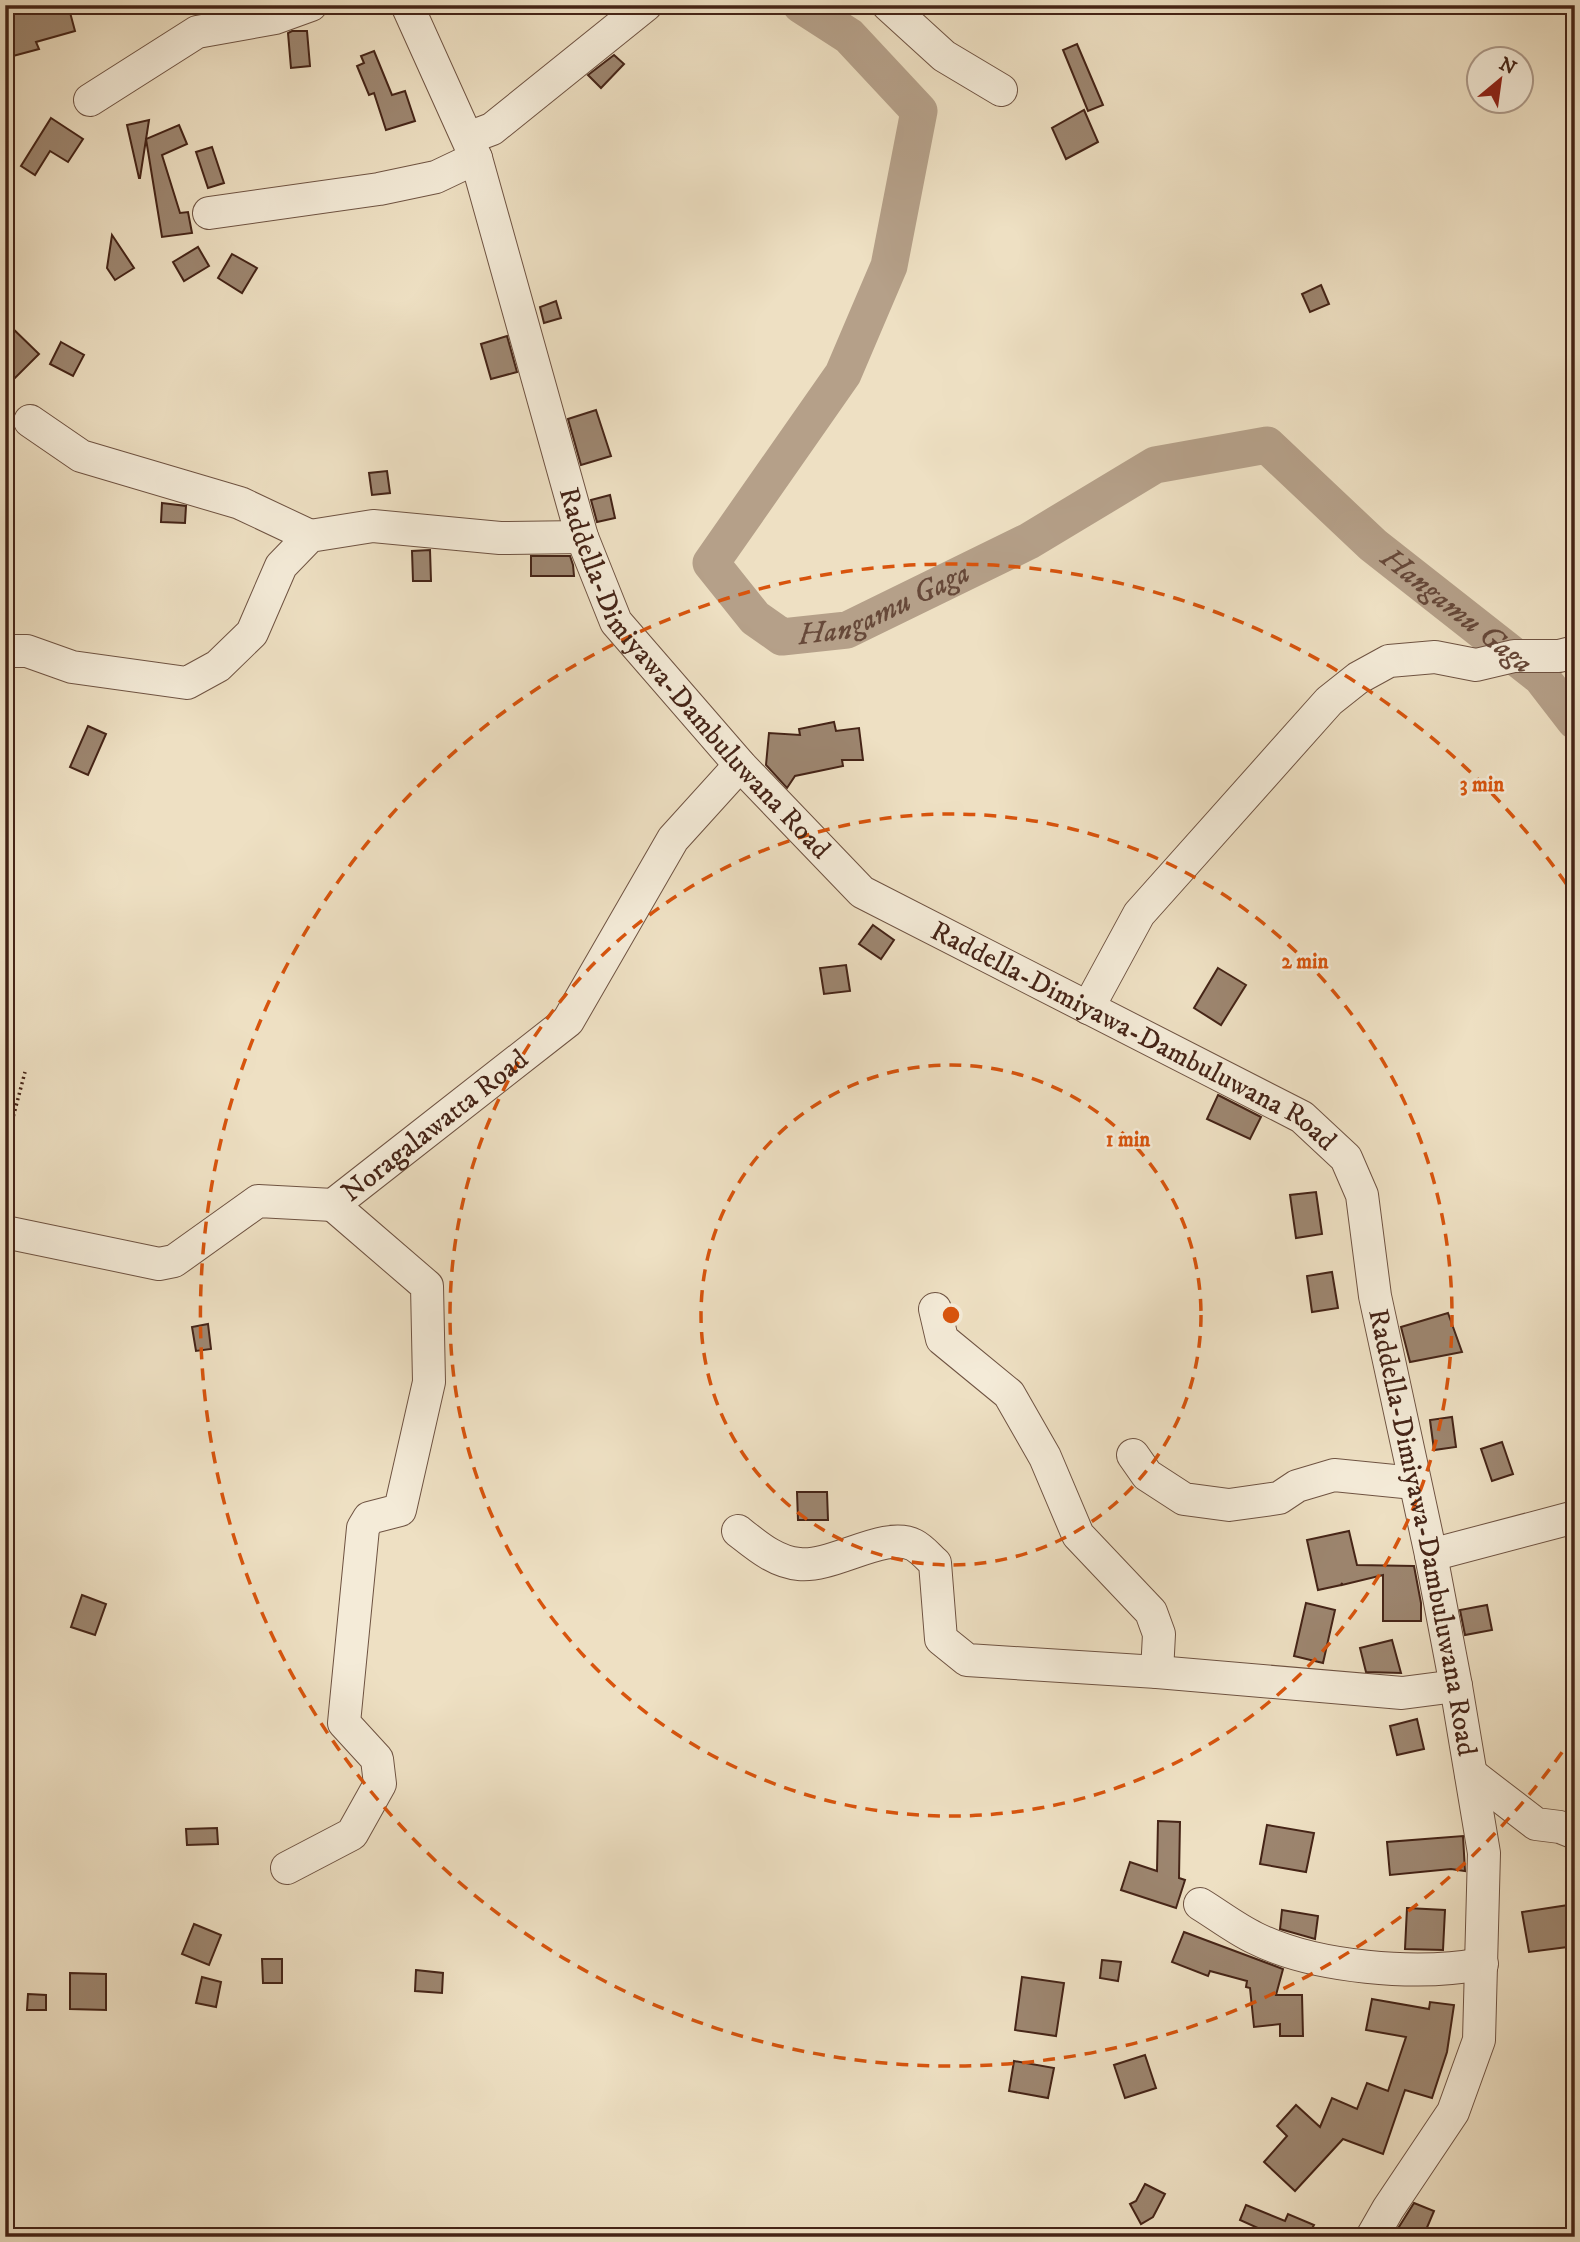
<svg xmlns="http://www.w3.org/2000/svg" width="1580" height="2242" viewBox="0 0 1580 2242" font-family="'IM FELL DW Pica',serif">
<rect width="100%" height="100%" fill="#eee0c3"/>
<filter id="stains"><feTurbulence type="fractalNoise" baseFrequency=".00286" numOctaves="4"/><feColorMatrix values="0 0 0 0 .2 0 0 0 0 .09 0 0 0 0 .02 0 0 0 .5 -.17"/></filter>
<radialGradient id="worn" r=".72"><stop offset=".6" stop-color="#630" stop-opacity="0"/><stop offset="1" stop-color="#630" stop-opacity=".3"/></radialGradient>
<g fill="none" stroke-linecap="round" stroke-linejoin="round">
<!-- river -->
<path stroke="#b5a089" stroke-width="37" id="s1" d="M801 5 849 36 919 111 889 266 843 374 711 563 755 618 782 637 847 630 1029 541 1155 465 1267 445 1373 545 1541 677 1575 721"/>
</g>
<!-- building -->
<g fill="#9d8670" stroke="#452417" stroke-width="2">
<path d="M17 5H68L75 31 36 42 39 49 13 56 5 21V8Z"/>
<path d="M292 31H307L310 66 291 68 288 33Z"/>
<path d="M1077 44 1103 105 1088 111 1063 50Z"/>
<path d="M374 51 392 95 405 91 415 121 386 130 374 93 369 95 357 66 364 63 361 56Z"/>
<path d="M614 55 624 64 601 88 588 75Z"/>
<path d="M1084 110 1098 142 1066 159 1052 128Z"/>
<path d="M51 118 83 139 68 162 50 151 35 175 21 166Z"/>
<path d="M149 120 140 178H139L127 125Z"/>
<path d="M179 125 187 144 162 155 180 213 188 212 192 233 162 237 146 139Z"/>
<path d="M212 147 224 183 208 188 196 152Z"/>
<path d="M112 235 134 268 115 280 107 268Z"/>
<path d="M198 247 209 266 184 281 173 262Z"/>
<path d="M232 254 257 268 242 293 218 278Z"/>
<path d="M1321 285 1329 304 1310 312 1302 294Z"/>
<path d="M556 301 561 318 544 323 540 307Z"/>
<path d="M5 321 39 354 14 379 5 371Z"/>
<path d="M507 336 517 372 491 379 481 344Z"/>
<path d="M61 342 84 355 73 376 50 364Z"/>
<path d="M596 410 611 456 581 465 568 419Z"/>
<path d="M387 471 390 493 372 495 369 473Z"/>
<path d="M610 495 615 518 597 522 591 500Z"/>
<path d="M162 503 186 506 185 523 161 522Z"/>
<path d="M430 550 431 581H413L412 551Z"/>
<path d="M531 556H570L573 565 574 576H531Z"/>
<path d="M834 722 836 731 859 728 863 760H842L843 766 795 776 787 788 766 765 769 733 800 735 799 729Z"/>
<path d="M88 726 106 734 88 775 70 767Z"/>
<path d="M873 925 894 940 881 959 859 944Z"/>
<path d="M846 965 850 991 824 994 820 968Z"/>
<path d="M1218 968 1246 985 1221 1025 1194 1008Z"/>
<path d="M1218 1095 1261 1117 1250 1139 1207 1119Z"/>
<path d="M1316 1192 1322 1234 1296 1238 1290 1195Z"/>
<path d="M1332 1272 1338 1308 1312 1312 1307 1276Z"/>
<path d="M1448 1313 1462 1352 1410 1362 1401 1327Z"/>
<path d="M208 1324 211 1349 196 1351 192 1327Z"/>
<path d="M1452 1417 1456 1447 1434 1450 1430 1420Z"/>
<path d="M1502 1442 1513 1474 1492 1481 1481 1449Z"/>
<path d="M797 1492H827L828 1520H798Z"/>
<path d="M1349 1531 1357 1565 1414 1566 1421 1603V1621H1383V1575L1342 1585V1583L1341 1585 1318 1590 1307 1540Z"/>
<path d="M82 1595 106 1604 95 1635 71 1627Z"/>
<path d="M1306 1603 1335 1610 1323 1663 1294 1656Z"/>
<path d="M1487 1605 1492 1630 1465 1635 1460 1610Z"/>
<path d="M1392 1640 1401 1673 1366 1672 1360 1648Z"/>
<path d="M1417 1719 1424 1749 1397 1755 1390 1726Z"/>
<path d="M1158 1821 1180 1822 1179 1878 1185 1880 1176 1908 1121 1890 1130 1862 1157 1871Z"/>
<path d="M1267 1825 1314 1833 1306 1872 1260 1864Z"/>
<path d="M217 1828 218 1844 187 1845 186 1829Z"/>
<path d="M1463 1836 1465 1871 1451 1869 1390 1875 1387 1842Z"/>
<path d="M1575 1904V1946L1529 1952 1522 1912Z"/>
<path d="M1407 1908 1445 1910 1443 1950 1405 1949Z"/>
<path d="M1282 1910 1318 1916 1315 1939 1280 1929Z"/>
<path d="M194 1924 221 1935 209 1965 182 1954Z"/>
<path d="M1184 1932 1283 1969 1276 1995H1302L1303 2036H1280V2024L1254 2027 1250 1988 1246 1987 1247 1981 1210 1971 1208 1976 1172 1962Z"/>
<path d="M262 1959H282V1983H263Z"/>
<path d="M1102 1960 1121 1962 1118 1981 1100 1978Z"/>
<path d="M416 1970 443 1973 442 1993 415 1991Z"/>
<path d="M70 1973 106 1974V2010L70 2009Z"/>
<path d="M202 1977 221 1982 216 2007 196 2003Z"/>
<path d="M1022 1977 1064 1983 1056 2036 1015 2030Z"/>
<path d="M28 1994 46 1995V2010H27Z"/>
<path d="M1372 1999 1429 2009 1430 2002 1454 2005 1447 2052 1432 2098 1405 2090 1383 2154 1343 2139 1295 2191 1264 2162 1287 2136 1277 2126 1296 2105 1320 2127 1332 2098 1357 2109 1367 2083 1388 2091 1406 2037 1366 2030Z"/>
<path d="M1145 2055 1156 2088 1125 2098 1114 2065Z"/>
<path d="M1014 2061 1054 2068 1048 2098 1009 2091Z"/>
<path d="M1145 2184 1165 2194 1153 2217 1141 2224 1130 2204 1136 2201Z"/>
<path d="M1414 2203 1434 2211 1423 2237H1414L1397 2230Z"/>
<path d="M1246 2205 1285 2221 1288 2214 1314 2225 1310 2232 1321 2237H1278L1240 2220Z"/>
</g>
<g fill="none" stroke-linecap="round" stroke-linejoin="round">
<defs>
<g id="minor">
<path id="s2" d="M407 5 476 158 582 537 616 622 740 765 862 892 1302 1117 1346 1158 1362 1195 1375 1296 1431 1555 1456 1686 1484 1853 1479 2040 1453 2112 1388 2209 1372 2237"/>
<path d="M888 5 944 56 1001 90"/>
<path d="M90 100 197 32 275 18 311 5"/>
<path d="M468 138 492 129 646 5"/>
<path d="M209 213 379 189 436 177 476 158"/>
<path d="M30 421 81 456 240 503 310 536"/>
<path d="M5 651H27L72 667 187 683 218 666 252 633 281 566 310 536 373 526 500 538 582 537"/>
<path d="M1088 1008 1139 914 1329 701 1358 678 1389 661 1435 657 1476 665 1514 656H1559L1575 652"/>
<path id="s3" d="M5 1232 159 1264 174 1261 258 1201 333 1205 568 1021 673 839 740 765"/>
<path d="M935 1309 942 1339 1009 1394 1045 1457 1078 1535 1151 1612 1159 1634 1157 1672"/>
<path d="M1133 1455 1147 1475 1184 1499 1229 1505 1279 1498 1297 1486 1334 1475 1414 1483"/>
<path d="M738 1531C756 1545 775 1562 799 1564 833 1568 885 1530 914 1545 922 1549 929 1558 935 1563L941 1639 967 1660 1157 1672 1402 1693 1456 1686"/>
<path d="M1431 1555 1575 1517"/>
<path d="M1471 1774 1536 1824 1560 1827 1575 1833"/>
<path d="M287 1868 352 1834 380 1784 377 1759 344 1723 363 1528 369 1518 400 1510 429 1382 427 1286 333 1205"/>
<path d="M1200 1904C1218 1915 1236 1929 1255 1938 1315 1968 1417 1976 1482 1964"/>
</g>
</defs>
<!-- minor casing -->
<use href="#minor" stroke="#6f5342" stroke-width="34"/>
<!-- path -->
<path stroke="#452417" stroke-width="3.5" stroke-dasharray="2 3.5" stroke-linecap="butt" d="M5 1148 25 1072"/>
<!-- minor -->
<use href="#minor" stroke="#f4ebd8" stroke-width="32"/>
</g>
<!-- distance rings -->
<g fill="none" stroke="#d8540d" stroke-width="3.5" stroke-dasharray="12 9">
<circle cx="951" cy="1315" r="250"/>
<circle cx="951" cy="1315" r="501"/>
<path d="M1574 1735A751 751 0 1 1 1574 895"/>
</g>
<g text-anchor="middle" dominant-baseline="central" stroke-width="5" stroke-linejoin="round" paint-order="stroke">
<!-- street labels -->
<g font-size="28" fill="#452417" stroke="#f4ebd8">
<text stroke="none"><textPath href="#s2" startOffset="738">Raddella-Dimiyawa-Dambuluwana Road</textPath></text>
<text stroke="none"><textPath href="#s2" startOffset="1326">Raddella-Dimiyawa-Dambuluwana Road</textPath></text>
<text stroke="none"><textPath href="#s3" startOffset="480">Noragalawatta Road</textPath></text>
<text stroke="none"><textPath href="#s2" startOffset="1956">Raddella-Dimiyawa-Dambuluwana Road</textPath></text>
</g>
<!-- water labels -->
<g font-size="30" font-style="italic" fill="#674939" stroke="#f4ebd8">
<text stroke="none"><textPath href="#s1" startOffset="877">Hangamu Gaga</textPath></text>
<text stroke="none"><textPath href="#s1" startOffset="1550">Hangamu Gaga</textPath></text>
</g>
</g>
<circle cx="951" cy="1315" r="10" fill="#d8540d" stroke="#f4ebd8" stroke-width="3.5"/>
<g font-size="21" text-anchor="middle" font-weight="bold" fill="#d8540d" stroke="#f4ebd8" stroke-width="5" stroke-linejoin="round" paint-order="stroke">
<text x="1482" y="791">3 min</text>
<text x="1305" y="968">2 min</text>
<text x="1128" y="1146">1 min</text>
</g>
<!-- margin -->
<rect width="1580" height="2242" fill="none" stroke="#eee0c3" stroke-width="28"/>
<rect x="7" y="7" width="1566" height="2228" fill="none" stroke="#452417" stroke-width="3.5"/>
<rect x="14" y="14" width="1552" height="2214" fill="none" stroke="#452417" stroke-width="2"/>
<!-- north arrow -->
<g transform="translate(1500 80) rotate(29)"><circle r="33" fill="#f4ebd8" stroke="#ae9b8b" stroke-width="2"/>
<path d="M0-5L12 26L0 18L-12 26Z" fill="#8f2418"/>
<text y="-10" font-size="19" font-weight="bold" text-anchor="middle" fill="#452417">N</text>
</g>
<rect width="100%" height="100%" filter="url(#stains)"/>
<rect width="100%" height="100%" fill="url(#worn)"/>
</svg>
